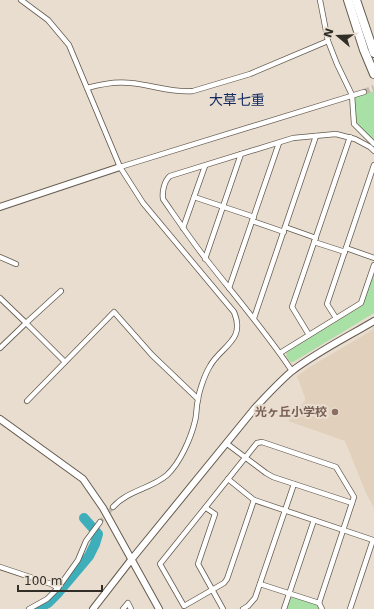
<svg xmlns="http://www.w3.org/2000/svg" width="374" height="609" viewBox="0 0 374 609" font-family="'DejaVu Sans','Noto Sans JP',sans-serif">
<rect width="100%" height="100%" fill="#e8ddcf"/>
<!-- built -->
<path fill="#e1d1bc" d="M374 329V508L366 493 345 441 288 421 305 401V398L297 376 310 367Z"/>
<!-- green -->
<g fill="#a8e0a6">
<path d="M374 91V141C356 124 353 124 355 97Z"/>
<path d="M374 272V313L293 362H290L286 356 287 352 363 305Z"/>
<path d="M293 597 316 605 319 609H286L290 598Z"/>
</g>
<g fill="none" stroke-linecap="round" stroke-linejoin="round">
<!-- river -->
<path stroke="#3eaebb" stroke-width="10" d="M36 609 48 603 57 594 89 556 95 544 98 534 84 518"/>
<!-- street-tunnel -->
<path stroke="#c3baad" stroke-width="4.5" stroke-dasharray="4.5 2" stroke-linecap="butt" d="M100 522 113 507"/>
<!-- secondary-tunnel -->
<path stroke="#c3baad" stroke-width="6" stroke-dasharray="6 3" stroke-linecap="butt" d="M364 92 374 88"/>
<defs>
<g id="street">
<path d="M21 0 48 20 69 45 120 167 143 203 234 312C246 341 221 346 210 366 205 374 199 391 198 400 196 407 197 414 195 421 191 438 180 463 167 475 151 489 128 490 113 507"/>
<path d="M320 0 328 41 337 64 352 95 354 124 374 144"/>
<path d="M87 88C101 84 116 81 131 83 152 85 172 93 193 91L250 74 328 41"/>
<path d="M120 167 364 92"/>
<path d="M194 197 254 217"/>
<path d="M252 221 284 232"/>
<path d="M285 227 316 238"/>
<path d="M183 228 205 166"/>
<path d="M314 242 345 252"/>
<path d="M346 248 374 258"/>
<path d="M0 257 16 264"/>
<path d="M205 259 241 154"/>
<path d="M229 288 279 143"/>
<path d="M61 291 26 323 65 362"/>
<path d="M0 298 26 323 0 348"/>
<path d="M254 318 316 136"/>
<path d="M336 318 327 304 374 165"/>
<path d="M309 335 292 307 350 137"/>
<path d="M280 353 361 303 374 265"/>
<path d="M292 371C266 332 235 296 206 259 191 240 177 219 163 199 162 192 164 181 170 176L293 138 336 134 355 139 370 147 374 151"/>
<path d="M27 401 114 312 152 355 198 399"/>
<path d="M226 443 266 473 273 477 352 503"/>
<path d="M228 479 254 500 373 540 350 609"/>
<path d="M254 500 227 579 224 583 184 606 160 564 257 443 262 442 336 467 354 497 319 603"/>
<path d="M206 508 215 514 198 564 223 609"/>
<path d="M0 567 51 584 58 588"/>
<path d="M260 584 319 603 322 609"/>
<path d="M29 609 47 599 58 588 78 560 86 541 100 522"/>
<path d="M123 609 128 603 131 609"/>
<path d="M243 609 248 606 255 598 294 484"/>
<path d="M284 609 314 520"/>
</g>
<g id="secondary">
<path d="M0 207 120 167"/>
<path d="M0 419 83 479 103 508 159 609"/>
<path d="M93 609 131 560 255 408C267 395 279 382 292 371 317 352 347 337 374 321"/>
</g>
<g id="highway">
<path d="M348 0 364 50 374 74"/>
<path d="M356 0 374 53"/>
</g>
</defs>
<!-- street casing -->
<use href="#street" stroke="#645a4e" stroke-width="6"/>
<!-- secondary casing -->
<use href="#secondary" stroke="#645a4e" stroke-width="8"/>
<!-- highway casing -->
<use href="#highway" stroke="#645a4e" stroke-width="10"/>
<!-- street -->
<use href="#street" stroke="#fff" stroke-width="4.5"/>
<!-- secondary -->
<use href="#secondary" stroke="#fff" stroke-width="6"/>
<!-- highway -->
<use href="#highway" stroke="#fff" stroke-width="8"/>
</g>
<!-- markers -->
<circle fill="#8d6e63" stroke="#e8ddcf" stroke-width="1.5" cx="335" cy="412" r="4"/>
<g text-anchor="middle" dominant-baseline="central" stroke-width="4" stroke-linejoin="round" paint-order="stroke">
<!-- education labels -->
<g font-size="12" font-weight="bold" fill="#785e54" stroke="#e8ddcf" text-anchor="end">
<text x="327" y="412">光ヶ丘小学校</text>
</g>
<!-- quarter labels -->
<g font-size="14" fill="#122a60" stroke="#e8ddcf">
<text x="237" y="100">大草七重</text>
</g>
</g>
<!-- north arrow -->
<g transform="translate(338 36) rotate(289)" stroke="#e8ddcf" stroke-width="3" paint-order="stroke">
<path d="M0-3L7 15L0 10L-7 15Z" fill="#312d27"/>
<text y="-6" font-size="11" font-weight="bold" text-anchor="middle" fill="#312d27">N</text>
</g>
<!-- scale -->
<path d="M18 585v6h84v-6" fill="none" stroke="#312d27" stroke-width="2"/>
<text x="24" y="585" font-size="12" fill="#312d27" stroke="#e8ddcf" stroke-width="3" paint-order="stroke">100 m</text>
</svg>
